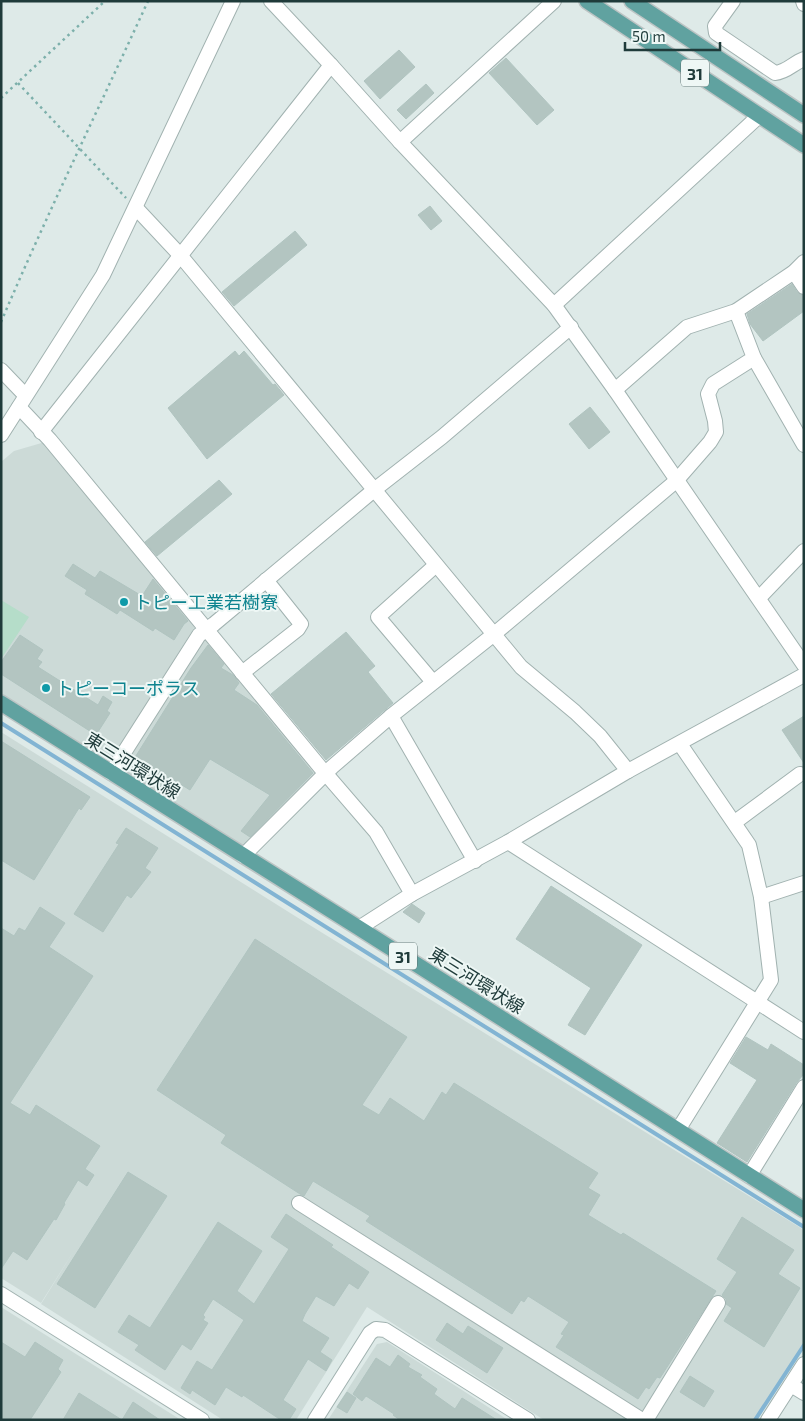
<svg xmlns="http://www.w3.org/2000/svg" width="805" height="1421" viewBox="0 0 805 1421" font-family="'Exo 2','Noto Sans JP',sans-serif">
<rect width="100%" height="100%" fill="#deeae8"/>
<!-- built -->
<g fill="#ccdad7">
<path d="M45 442 195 622 194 628 112 759 106 761 1 695V462L14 451Z"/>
<path d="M206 637 318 772 243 848 121 770Z"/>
<path d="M1 732 295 916 804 1230V1344L756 1420H544L367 1307 296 1420H223L41 1304 75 1249 41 1303 1 1278Z"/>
<path d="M1 1307 127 1386 181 1420H1Z"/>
<path d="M387 1342 462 1390 508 1420H328L377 1344Z"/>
</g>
<!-- green -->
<path fill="#b5ddc9" d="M1 600 29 617 1 659Z"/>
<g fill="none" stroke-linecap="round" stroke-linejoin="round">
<!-- stream -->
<g stroke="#82b4d3" stroke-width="4">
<path d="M1 723 804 1227"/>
<path d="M755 1420 804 1345"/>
</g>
</g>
<!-- building -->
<g fill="#b3c5c1" stroke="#b0c4c0">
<path d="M399 50 415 67 380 99 364 81Z"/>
<path d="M506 58 554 110 537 125 489 73Z"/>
<path d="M426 84 434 93 406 119 397 110Z"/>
<path d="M430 206 442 221 431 230 418 215Z"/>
<path d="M295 231 307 245 234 306 222 292Z"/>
<path d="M792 284 797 292 804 296V311L763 341 750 324 747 314Z"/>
<path d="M235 351 239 356 244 351 273 385 275 384 284 395 207 459 168 408Z"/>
<path d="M590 407 610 432 589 449 569 424Z"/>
<path d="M219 480 232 494 157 556 145 542Z"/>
<path d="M73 564 95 578 100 571 142 596 153 579 188 621 184 624 174 640 155 628 153 631 120 610 117 614 85 594 87 590 65 576Z"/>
<path d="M346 632 375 666 368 672 393 703 326 760 271 694Z"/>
<path d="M20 635 43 650 37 659 42 662 38 667 98 705 103 696 112 702 107 711 110 713 96 735 1 674V662Z"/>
<path d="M208 645 224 664 221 668 233 675 239 683 234 690 257 705 313 773 250 837 241 831 270 795 210 759 190 790 169 777 162 788 129 767 191 668Z"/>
<path d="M804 716V763L782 730Z"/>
<path d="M1 741 90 797 81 810 79 808 34 880 1 860Z"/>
<path d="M126 828 158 848 145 868 151 872 131 898 127 895 103 932 74 914 119 844 116 843Z"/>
<path d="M551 886 642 945 585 1035 568 1025 591 988 516 939Z"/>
<path d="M412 904 425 913 419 923 403 912Z"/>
<path d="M40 907 65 923 49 947 93 976 10 1103 30 1115 36 1105 100 1146 85 1169 94 1175 87 1186 78 1180 64 1203 65 1204 56 1220 54 1219 27 1260 13 1251 1 1269V928L14 936 19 928 25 931Z"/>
<path d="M255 939 407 1037 362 1105 379 1115 390 1098 424 1121 442 1092 446 1095 454 1083 598 1173 588 1188 600 1195 588 1215 621 1235 623 1233 716 1291 660 1378 657 1377 649 1389 646 1387 638 1399 556 1347 564 1335 561 1334 569 1322 528 1296 524 1302 521 1300 512 1314 366 1221 370 1216 313 1181 304 1196 300 1194 221 1143 226 1135 157 1090Z"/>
<path d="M746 1037 768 1050 771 1044 804 1065V1074L797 1082 747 1162 717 1143 757 1080 730 1063Z"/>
<path d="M128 1172 167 1196 95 1308 57 1284Z"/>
<path d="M286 1214 333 1245 331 1247 369 1272 358 1289 349 1283 334 1306 316 1296 305 1314 302 1321 329 1338 320 1352 332 1360 326 1371 308 1359 283 1400 296 1409 289 1420H281L243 1395 242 1397 226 1387 215 1405 192 1390 190 1394 181 1388 197 1361 212 1370 244 1320 213 1299 203 1315 205 1317 203 1320 208 1323 191 1350 182 1344 165 1370 135 1350 139 1345 118 1332 129 1315 150 1328 218 1222 262 1251 237 1291 254 1304 289 1249 271 1237Z"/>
<path d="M742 1217 794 1250 778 1274 800 1288 764 1347 724 1321 732 1308 726 1304V1299L722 1295 737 1272 717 1259Z"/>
<path d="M447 1323 463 1334 468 1326 503 1348 487 1373 436 1340Z"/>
<path d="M1 1342 25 1357 35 1342 63 1360 58 1369 61 1372 30 1420H1Z"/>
<path d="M398 1355 410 1364 408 1367 422 1375 420 1377 437 1389 434 1394 455 1409 462 1398 497 1420H400L393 1415 394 1414 366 1396 362 1401 353 1394 376 1358 390 1367Z"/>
<path d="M690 1376 714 1391 704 1407 680 1392Z"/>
<path d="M347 1392 356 1398 347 1413 337 1407Z"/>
<path d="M79 1393 122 1420H63Z"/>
<path d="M133 1402 160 1420H122Z"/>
</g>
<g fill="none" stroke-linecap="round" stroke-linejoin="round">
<defs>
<g id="minor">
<path d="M271 1 331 65 400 142 554 305 615 390 804 665"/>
<path d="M733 1 715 26 716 33 775 73C787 72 793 63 804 59"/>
<path d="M803 1 804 4"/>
<path d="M400 142 554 1"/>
<path d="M136 208 180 255 521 667 575 712 600 736 628 771"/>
<path d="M794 272 804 287"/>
<path d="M554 305 759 116"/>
<path d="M754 358 804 445"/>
<path d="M1 370 25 395"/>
<path d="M615 390 687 327 736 311 794 272 804 262"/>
<path d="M19 407 50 440 320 767 376 832 412 894"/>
<path d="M41 432 331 65"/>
<path d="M1 435 103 275 233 1"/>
<path d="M759 598 804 551"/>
<path d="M242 673 298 629 301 624 266 580"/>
<path d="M433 682 378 617 436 565"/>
<path d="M391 716 475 861"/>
<path d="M111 773 199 635 214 624 374 490 442 437 571 327"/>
<path d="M735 822 800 774"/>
<path d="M508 842 804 1032"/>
<path d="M243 856 332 767 391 716 493 635 676 481 710 442 716 432 715 421 708 394 713 384 754 358 736 311"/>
<path d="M761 897 804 883"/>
<path d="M359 928 412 894 508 842 628 771 804 675"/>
<path d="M678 1130 771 980 761 897 749 845 680 744"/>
<path d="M749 1176 804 1087"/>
<path d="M299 1203 642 1420"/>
<path d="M1 1294 202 1420"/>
<path d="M791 1385 804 1393"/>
<path d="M315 1420 370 1333 376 1329 385 1330 528 1420"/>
<path d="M646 1420 718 1303"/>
<path d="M768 1420 804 1364"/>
</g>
<g id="major">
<path d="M587 1 804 145"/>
<path d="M632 1 804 115"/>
<path d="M1 703 359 928 804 1210"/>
</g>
</defs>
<!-- minor casing -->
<use href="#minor" stroke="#a1b2b0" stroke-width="16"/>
<!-- major casing -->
<use href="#major" stroke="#bcc4c4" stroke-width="18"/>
<!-- path -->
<g stroke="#7db0ab" stroke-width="2.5" stroke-dasharray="2.5 4" stroke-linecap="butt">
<path d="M18 83 126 198"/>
<path d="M1 98 105 1"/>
<path d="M1 322C47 214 99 108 148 1"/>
</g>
<!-- minor -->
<use href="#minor" stroke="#fff" stroke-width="14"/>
<!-- major -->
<use href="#major" stroke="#60a2a0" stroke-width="15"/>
</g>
<!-- markers -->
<g fill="#0f9aa8" stroke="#eef7f5" stroke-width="2">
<circle cx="124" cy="602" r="5"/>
<circle cx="46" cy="688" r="5"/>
</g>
<g text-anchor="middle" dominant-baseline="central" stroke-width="4" stroke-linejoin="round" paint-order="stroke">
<!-- shield labels -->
<g fill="#eef7f5" stroke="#5d7372" stroke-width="1">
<rect x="681" y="59.5" width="28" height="27" rx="4"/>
<rect x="389" y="942.5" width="28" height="27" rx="4"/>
</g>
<g font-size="16" font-weight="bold" fill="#1f3b3a">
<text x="695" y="73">31</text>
<text x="403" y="956">31</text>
</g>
<!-- culture labels -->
<g font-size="18" fill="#0d838f" stroke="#eef7f5" text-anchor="start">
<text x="134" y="602">トピー工業若樹寮</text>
<text x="56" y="688">トピーコーポラス</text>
</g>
<!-- street labels -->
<g font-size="18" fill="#1f3b3a" stroke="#eef7f5">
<text transform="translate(133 765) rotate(32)">東三河環状線</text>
<text transform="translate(477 980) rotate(32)">東三河環状線</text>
</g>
</g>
<!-- border -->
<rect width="805" height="1421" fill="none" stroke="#1f3b3a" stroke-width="5"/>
<!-- scale -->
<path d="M625 42v8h95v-8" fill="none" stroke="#1f3b3a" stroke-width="2.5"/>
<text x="632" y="42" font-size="15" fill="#1f3b3a" stroke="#eef7f5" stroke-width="4" paint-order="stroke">50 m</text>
</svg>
